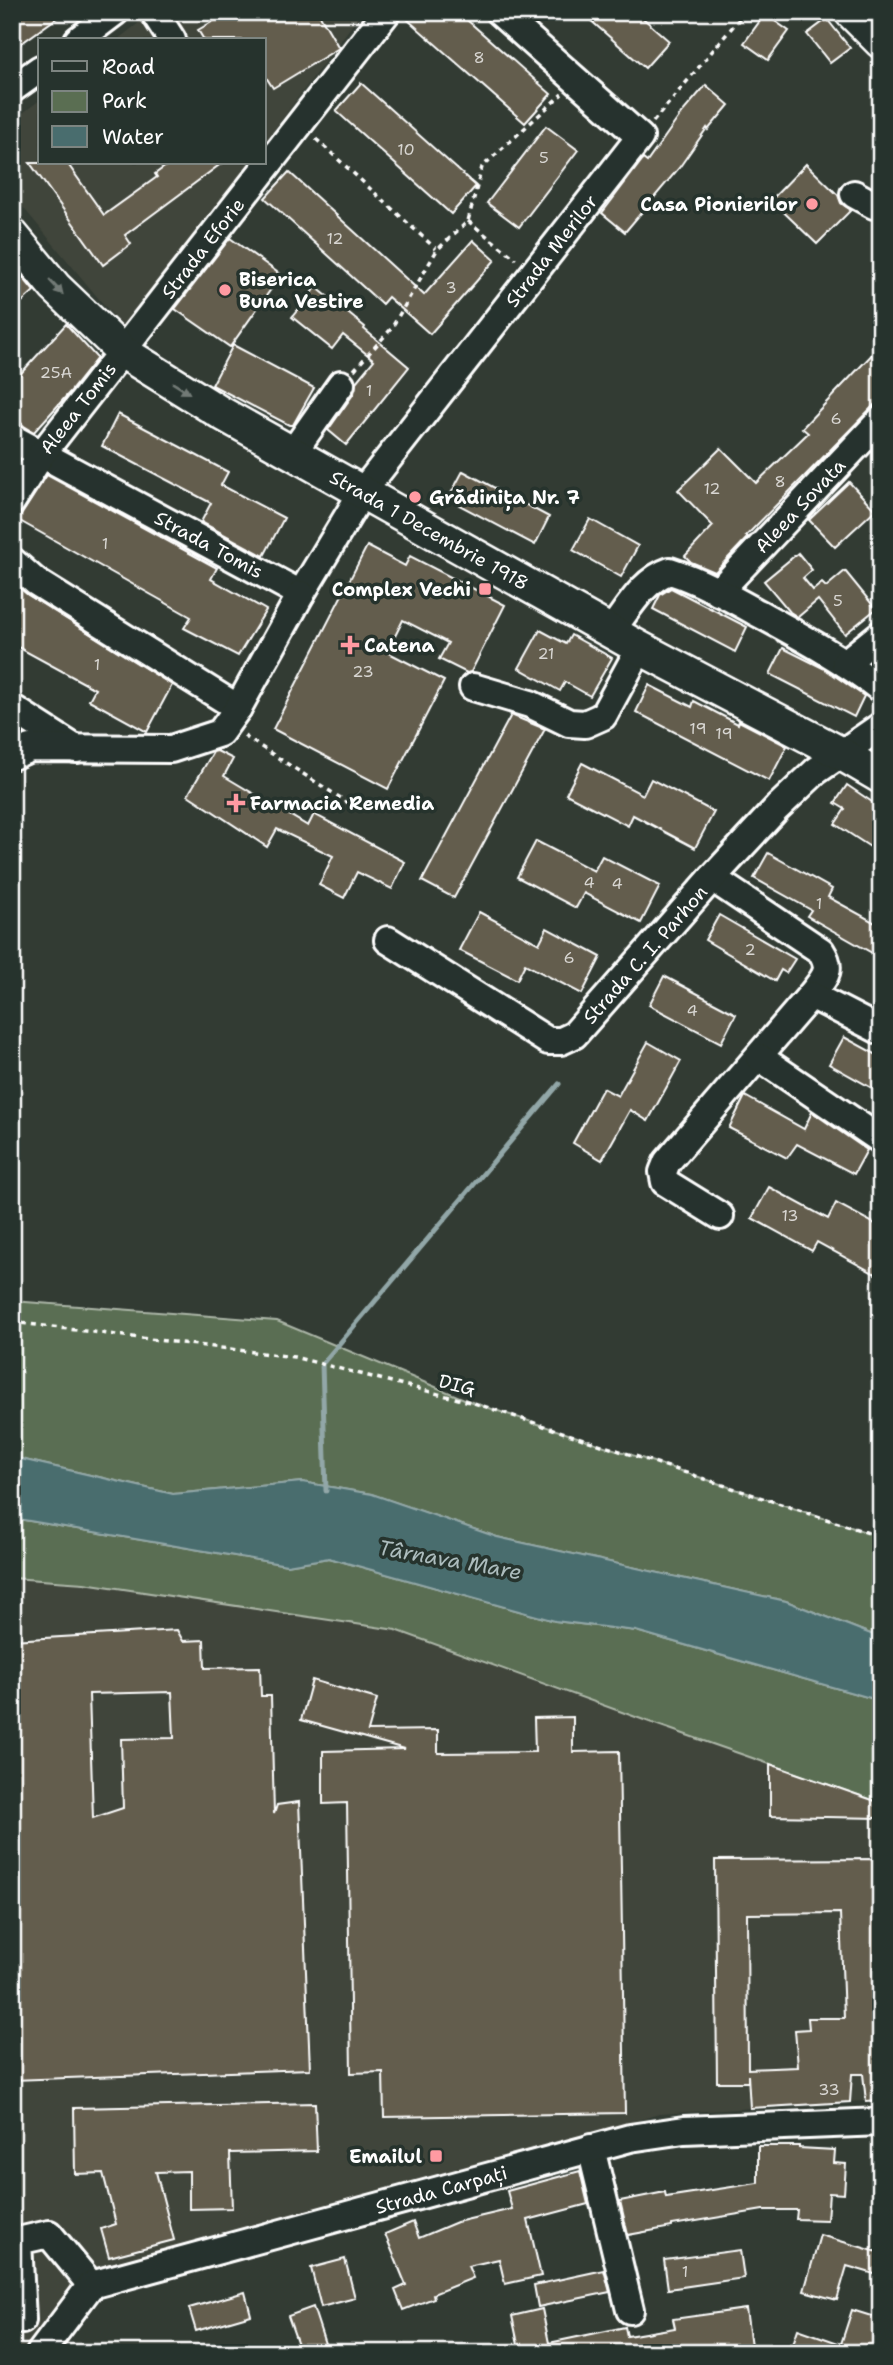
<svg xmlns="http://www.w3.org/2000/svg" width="893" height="2365" viewBox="0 0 893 2365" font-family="'Shantell Sans',sans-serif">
<rect width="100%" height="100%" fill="#323b33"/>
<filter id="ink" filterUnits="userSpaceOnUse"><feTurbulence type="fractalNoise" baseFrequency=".0143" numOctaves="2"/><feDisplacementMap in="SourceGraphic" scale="14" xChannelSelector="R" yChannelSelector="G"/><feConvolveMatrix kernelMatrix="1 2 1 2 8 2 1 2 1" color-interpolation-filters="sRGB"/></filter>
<g filter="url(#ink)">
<!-- built -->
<g fill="#41453b">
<path d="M153 12H362L264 143V40H117Z"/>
<path d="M40 100V163H249L124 329 12 194V121Z"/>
<path d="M12 1578 84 1583 396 1630 655 1724 881 1803V2100L659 2114 91 2285 40 2353H12Z"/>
</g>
<!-- green -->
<g fill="#5a6e52" stroke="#acb6a8" stroke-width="2">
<path d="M12 1301 277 1321 474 1403 881 1537V1638L786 1601 497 1537 371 1494 302 1482 173 1494 12 1457Z"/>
<path d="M12 1518 287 1565 329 1558 555 1621 636 1631 881 1701V1803L655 1724 396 1630 84 1583 12 1578Z"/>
</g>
<!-- water -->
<path fill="#496d6e" stroke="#92a7a8" stroke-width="2" d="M12 1457 173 1494 302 1482 372 1494 497 1537 786 1601 881 1638V1701L636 1631 555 1621 329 1558 287 1565 12 1518Z"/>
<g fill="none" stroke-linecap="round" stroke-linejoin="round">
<!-- stream -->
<path stroke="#92a7a8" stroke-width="5" d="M326 1491 322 1364 559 1084"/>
</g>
<!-- building -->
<g fill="#645d4d" stroke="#fff" stroke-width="2" fill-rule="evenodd">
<path d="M12 12H65L12 50Z"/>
<path d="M229 12H318L339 48 273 88 264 74V40H204L198 30Z"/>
<path d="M415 12H458L551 94 525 123 408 20Z"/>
<path d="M581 12H636L669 41 645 68Z"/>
<path d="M765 14 789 31 768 60 744 43Z"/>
<path d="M827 19 850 48 830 63 807 34Z"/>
<path d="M361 83 476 186 451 214 336 111Z"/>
<path d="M706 85 729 105 708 130 707 128 679 168 625 232 602 213 643 159 647 162 681 114Z"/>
<path d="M546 126 578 150 519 227 487 203Z"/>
<path d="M30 163H67L104 215 157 177 155 174 170 163H222L125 235 131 244 103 265Z"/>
<path d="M806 164 838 195 841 203 851 210 817 244 771 200Z"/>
<path d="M289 172 424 295 473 240 495 260 430 334 388 297 382 304 265 198Z"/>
<path d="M230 238 281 275 230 347 175 309Z"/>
<path d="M12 264 34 291 12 311Z"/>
<path d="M316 287 365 327 364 329 409 367 346 445 328 430 354 393 356 382 374 360 343 335 332 349 292 317Z"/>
<path d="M66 324 97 358 70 392 34 432 24 426 12 414V383Z"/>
<path d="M233 345 314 388 293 425H289L212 385Z"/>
<path d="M881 345V398L746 536 748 537 715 572 691 562 685 556 713 526 678 490 721 448 756 483 808 433 802 428Z"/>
<path d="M118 414 228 472 221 485 284 518 264 556 201 522 211 503 102 446Z"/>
<path d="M463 471 549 517 535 545 448 499Z"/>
<path d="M47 475 217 568 211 579 266 610 238 656 184 628 191 617 18 520Z"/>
<path d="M849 482 875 510 835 547 809 520Z"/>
<path d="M590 519 638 546 621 577 573 550Z"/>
<path d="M367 546 405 566 410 556 505 605 471 672 467 673 439 659 448 643 403 620 387 652 444 681 388 789 273 729Z"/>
<path d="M798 553 812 570 803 578 813 590 822 583 826 587 845 571 876 609 845 634 818 600 798 617 790 612 764 581Z"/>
<path d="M12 582 28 595 172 685 147 732 89 700 95 689 12 644Z"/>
<path d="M671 588 747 627 735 652 653 609 660 595Z"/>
<path d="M540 630 566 644 571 635 612 658 590 696 565 682 560 691 519 668Z"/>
<path d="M783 648 825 669 864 696 854 717 770 674Z"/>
<path d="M649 685 692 707 694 701 738 724 739 721 787 746 769 781 636 712Z"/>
<path d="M511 715 545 729 454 898 422 881Z"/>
<path d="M217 751 233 759 224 776 308 826 314 814 405 862 392 889 357 872 344 898 319 885 333 856 277 829 267 847 188 795 213 752Z"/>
<path d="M582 763 643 795 651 779 714 812 695 848 633 815 628 826 566 794Z"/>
<path d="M847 785 881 808V854L835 824 845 809 835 803Z"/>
<path d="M536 841 594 871 602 856 660 886 641 923 584 893 576 908 517 877Z"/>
<path d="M768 853 832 889 828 897 881 926V958L807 916 811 910 754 878Z"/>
<path d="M479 912 539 944 547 928 601 957 582 994 525 964 517 980 459 950Z"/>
<path d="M719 915 795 959 786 973 781 970 775 981 705 940Z"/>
<path d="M664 976 736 1014 721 1043 649 1005Z"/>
<path d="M844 1037 881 1057V1093L829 1064Z"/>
<path d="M648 1042 681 1061 648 1121 630 1110 602 1160 573 1143 603 1088 618 1096Z"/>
<path d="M745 1096 804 1129 812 1112 867 1150 854 1174 797 1144 787 1158 729 1128Z"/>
<path d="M769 1187 828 1219 836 1203 881 1227V1264L875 1274 817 1242 812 1251 752 1218Z"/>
<path d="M177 1630 183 1641 204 1640 205 1668 260 1667 261 1696H271L274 1814 277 1805 299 1802 310 2069 13 2080 12 1640ZM172 1692 174 1738 121 1739 123 1808 93 1818 89 1694Z"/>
<path d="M312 1680 377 1699 368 1731 438 1730V1753L535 1752 534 1718 573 1717V1752L619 1751 625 2113 384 2117 383 2072 351 2073 347 1803 323 1804V1751L405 1749 301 1720Z"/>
<path d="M770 1764 881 1803V1818L770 1816Z"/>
<path d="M881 1859V2100L866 2101 863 2074H852L850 2102 750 2108 748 2075V2082H717L715 1860ZM840 1913 844 2018H808L809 2029 795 2030 798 2067 748 2069 747 1914Z"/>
<path d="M315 2103 317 2151 230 2153 232 2208 189 2209V2171L156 2172 174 2240 109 2257 101 2229 116 2224 103 2173 75 2174 74 2108Z"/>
<path d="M758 2146H799V2148L835 2150 834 2163 846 2164 844 2194 829 2193 827 2220 796 2219 797 2210H763L672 2225V2227L628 2235 620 2201 665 2192 666 2197 758 2183Z"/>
<path d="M580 2171 588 2204 528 2220 541 2276 505 2284 499 2259 468 2266 473 2278 433 2294 434 2298 403 2310 395 2290 406 2285 385 2234 413 2222 419 2238 457 2222 512 2209 507 2191Z"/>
<path d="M820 2235 881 2253V2276L847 2266 837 2300 804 2291Z"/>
<path d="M740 2250 744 2278 668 2289 664 2260Z"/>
<path d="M345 2259 355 2298 321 2307 311 2268Z"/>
<path d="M604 2270 610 2292 538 2307 534 2285Z"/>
<path d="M245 2292 251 2315 196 2331 189 2308Z"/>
<path d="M313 2307 328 2353H301L288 2316Z"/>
<path d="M542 2309 549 2343 625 2327 627 2336 675 2328 673 2319 746 2309 752 2353H713L715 2344 665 2353H520L512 2316Z"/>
<path d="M852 2310 881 2319V2353H790L798 2329 841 2344Z"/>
</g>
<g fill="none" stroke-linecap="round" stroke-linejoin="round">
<defs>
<g id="minor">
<path d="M154 12 172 40"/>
<path d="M78 40 115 12"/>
<path d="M12 89 40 69"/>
<path d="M854 194 874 205 881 204"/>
<path id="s1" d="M12 438 301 594 363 491 640 137 499 12"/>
<path d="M293 452 341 384"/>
<path id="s2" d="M12 501 41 455 387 12"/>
<path d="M12 561 36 582 238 708"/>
<path id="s3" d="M718 592 881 420"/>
<path d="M611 631C628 609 643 580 670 571 701 581 729 597 758 613 800 636 843 659 881 689"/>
<path d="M845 663 881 634"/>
<path d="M473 687 530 704 569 723 585 724 603 716 640 648"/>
<path d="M12 708 76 749"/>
<path d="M12 756 30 748 171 749 220 733 238 708 301 594"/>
<path d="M712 878 821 951C834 971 823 979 811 995L667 1162 663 1172 665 1182 720 1216"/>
<path id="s4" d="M388 940 548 1041H561L574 1035 712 878 777 808 816 771 881 726"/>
<path d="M811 995 881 1031"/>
<path d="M759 1057 881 1140"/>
<path d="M591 2148 630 2310"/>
<path d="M22 2320 18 2241 49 2234 91 2285"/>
<path id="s5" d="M40 2353 91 2285 630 2138 684 2130 881 2122"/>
</g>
<g id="major">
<path d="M851 12 881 42"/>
<path id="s6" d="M12 235 55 287 123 352 221 413 640 648 840 753 881 777"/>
</g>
</defs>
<!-- minor casing -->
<use href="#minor" stroke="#fff" stroke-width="32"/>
<!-- major casing -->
<use href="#major" stroke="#fff" stroke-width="37"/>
<!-- path -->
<g stroke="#fff" stroke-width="3.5" stroke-dasharray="5 5" stroke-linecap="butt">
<path d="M653 122 745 12"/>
<path d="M316 139 436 249"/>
<path d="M468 221 516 259"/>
<path d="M354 370 391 329 437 250 468 221 482 167 562 94"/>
<path d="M244 736 361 811"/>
<path d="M12 1322 294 1357 474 1403 881 1537"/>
</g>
<!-- minor -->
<use href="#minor" stroke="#26332d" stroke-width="26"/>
<!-- major -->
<use href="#major" stroke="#26332d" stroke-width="32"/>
</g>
<!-- one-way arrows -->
<defs><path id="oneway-solid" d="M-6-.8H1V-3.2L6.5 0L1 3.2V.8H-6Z" transform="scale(1.75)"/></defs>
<g fill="#727a76">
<use href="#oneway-solid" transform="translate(56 287) rotate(47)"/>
<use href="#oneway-solid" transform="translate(181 388) rotate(32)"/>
</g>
</g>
<!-- markers -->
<g fill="#ff9aa2" stroke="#26332d" stroke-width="2.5">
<circle cx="812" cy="204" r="7"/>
<circle cx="225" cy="290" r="7"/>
<circle cx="415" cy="497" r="7"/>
<rect x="478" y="582" width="14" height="14" rx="3.5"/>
<path d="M346.5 634.5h7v7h7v7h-7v7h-7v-7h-7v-7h7z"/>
<path d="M232.5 792.5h7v7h7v7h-7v7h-7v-7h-7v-7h7z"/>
<rect x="429" y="2149" width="14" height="14" rx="3.5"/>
</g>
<g text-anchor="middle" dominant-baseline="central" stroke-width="7" stroke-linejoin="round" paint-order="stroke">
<!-- number labels -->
<g font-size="16" fill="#d8d6d2">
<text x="479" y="57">8</text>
<text x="406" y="149">10</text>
<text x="544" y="157">5</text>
<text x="335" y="238">12</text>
<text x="451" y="287">3</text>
<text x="56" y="372">25A</text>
<text x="369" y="390">1</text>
<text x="836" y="418">6</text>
<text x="780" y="481">8</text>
<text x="712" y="488">12</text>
<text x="105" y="543">1</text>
<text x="838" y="600">5</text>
<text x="546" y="653">21</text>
<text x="97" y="664">1</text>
<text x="363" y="671">23</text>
<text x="698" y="728">19</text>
<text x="724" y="733">19</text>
<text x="589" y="882">4</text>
<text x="617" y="883">4</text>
<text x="819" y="903">1</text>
<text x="750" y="949">2</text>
<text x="569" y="957">6</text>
<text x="692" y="1010">4</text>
<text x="790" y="1215">13</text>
<text x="829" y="2089">33</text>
<text x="685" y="2271">1</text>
</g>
<!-- poi labels -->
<g font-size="19" font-weight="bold" fill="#fff" stroke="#26332d" text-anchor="start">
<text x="798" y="204" text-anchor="end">Casa Pionierilor</text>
<text x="239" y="279">Biserica<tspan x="239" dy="22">Buna Vestire</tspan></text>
<text x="429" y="497">Grădinița Nr. 7</text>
<text x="471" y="589" text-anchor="end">Complex Vechi</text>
<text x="364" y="645">Catena</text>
<text x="250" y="803">Farmacia Remedia</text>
<text x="422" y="2156" text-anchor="end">Emailul</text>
</g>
<!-- street labels -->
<g font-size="19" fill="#fff" stroke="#26332d">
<text stroke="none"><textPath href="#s2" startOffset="317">Strada Eforie</textPath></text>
<text stroke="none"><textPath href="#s1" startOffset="754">Strada Merilor</textPath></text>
<text stroke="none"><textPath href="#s2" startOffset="114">Aleea Tomis</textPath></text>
<text stroke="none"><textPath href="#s3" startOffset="119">Aleea Sovata</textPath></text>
<text stroke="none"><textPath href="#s6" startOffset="516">Strada 1 Decembrie 1918</textPath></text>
<text stroke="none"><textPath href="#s1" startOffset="224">Strada Tomis</textPath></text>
<text stroke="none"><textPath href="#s4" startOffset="324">Strada C. I. Parhon</textPath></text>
<text transform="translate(457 1385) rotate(15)">DIG</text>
<text stroke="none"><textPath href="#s5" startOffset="448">Strada Carpați</textPath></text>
</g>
<!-- water labels -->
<g font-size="21" font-style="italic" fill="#adbdbe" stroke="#26332d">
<text transform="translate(450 1560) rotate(10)">Târnava Mare</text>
</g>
</g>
<!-- margin -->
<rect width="893" height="2365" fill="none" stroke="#26332d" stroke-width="42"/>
<rect x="21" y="21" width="851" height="2323" fill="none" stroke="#fff" stroke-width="2.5" filter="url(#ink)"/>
<!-- legend -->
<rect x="38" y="38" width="228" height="126" fill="#26332d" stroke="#7d8581" stroke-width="2"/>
<rect x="52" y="61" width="35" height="10" fill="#26332d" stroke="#7d8581" stroke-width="2"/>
<text x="102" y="74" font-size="21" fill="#ffffff">Road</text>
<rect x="52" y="91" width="35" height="21" fill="#5a6e52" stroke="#7d8581" stroke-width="2"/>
<text x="102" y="108" font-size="21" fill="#ffffff">Park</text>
<rect x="52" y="126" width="35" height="21" fill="#496d6e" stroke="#7d8581" stroke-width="2"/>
<text x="102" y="144" font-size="21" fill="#ffffff">Water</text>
</svg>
